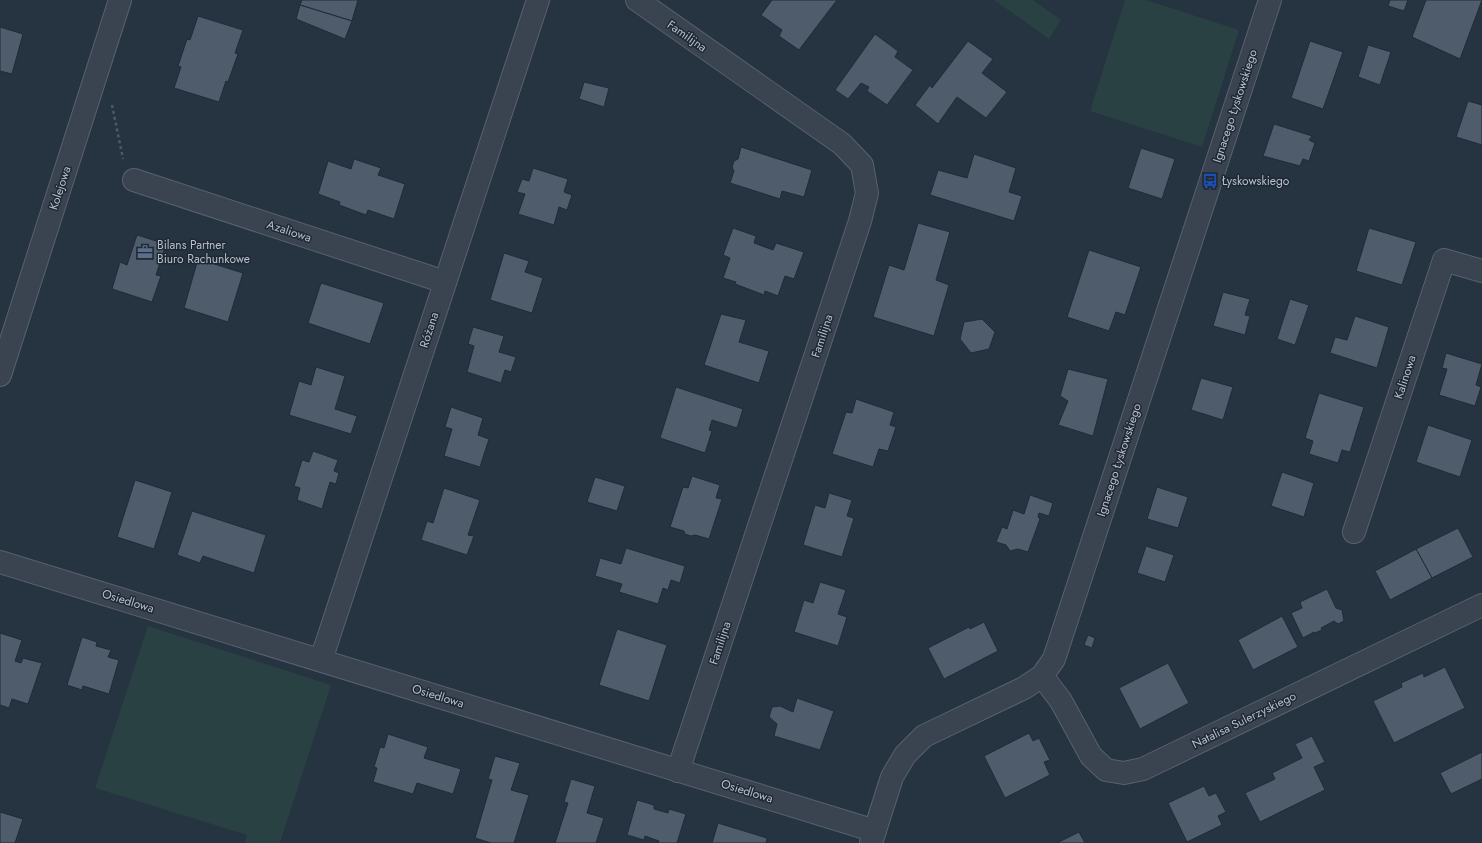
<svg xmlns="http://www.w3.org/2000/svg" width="1482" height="843" viewBox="0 0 1482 843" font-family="Jost,sans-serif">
<rect width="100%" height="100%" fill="#263340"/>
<!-- green -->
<g fill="#294142">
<path d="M994 0H1033L1061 20 1049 39Z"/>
<path d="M1125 0H1146L1239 30 1202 147 1090 111Z"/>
<path d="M148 626 331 685 280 843H245L247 835 95 788Z"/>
</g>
<!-- building -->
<g fill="#4f5c6b" stroke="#212b37">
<path d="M302 0H358L352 21 300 5Z"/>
<path d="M772 0H837L799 50 779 36 782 30 761 15Z"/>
<path d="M1390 0H1408L1404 11 1388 6Z"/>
<path d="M1426 0H1482L1460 59 1412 37Z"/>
<path d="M300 5 352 21 345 39 296 19Z"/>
<path d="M198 16 243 30 235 53 238 54 228 82 226 81 219 102 174 88 181 67 178 66 187 39 190 40Z"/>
<path d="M0 27 23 34 12 74 0 71Z"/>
<path d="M875 34 898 51 895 57 913 70 887 105 867 91 869 87 861 83 848 99 835 90Z"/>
<path d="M968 41 993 59 982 73 1007 92 986 118 957 97 938 124 915 105 930 85 932 88Z"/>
<path d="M1310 41 1343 52 1323 109 1291 98Z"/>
<path d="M1368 45 1391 52 1380 85 1358 77Z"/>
<path d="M584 82 609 88 604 107 579 99Z"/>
<path d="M1468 101 1482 105V145L1456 137Z"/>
<path d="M1274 124 1312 136 1309 140 1315 143 1309 161 1303 159 1300 166 1263 156Z"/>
<path d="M741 147 812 170 804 197 782 191 780 199 730 183 734 171 732 167 734 161 738 159Z"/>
<path d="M1141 148 1175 159 1162 199 1128 188Z"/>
<path d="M974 154 1016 168 1009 192 1022 196 1014 221 930 195 938 170 967 178Z"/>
<path d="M354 159 381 168 378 175 405 184 394 219 368 210 366 215 339 205 340 202 318 194 328 161 351 169Z"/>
<path d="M533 168 568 179 564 192 572 195 567 210 559 207 554 225 518 214 525 194 517 192 522 179 529 181Z"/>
<path d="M918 223 950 232 936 280 949 285 934 336 873 317 889 265 904 270Z"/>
<path d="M733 228 756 236 754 243 773 250 776 243 804 252 794 279 785 276 778 296 765 291 764 295 735 284 736 282 723 278 730 258 723 255Z"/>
<path d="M1369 228 1416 242 1402 285 1356 271Z"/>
<path d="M137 235 166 244 156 275 161 276 152 302 112 289 120 262 127 265Z"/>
<path d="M1089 250 1141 267 1125 315 1116 312 1109 331 1067 317Z"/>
<path d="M504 253 529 261 525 272 543 278 532 313 490 300Z"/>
<path d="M198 259 243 273 228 322 184 308Z"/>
<path d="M321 283 384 303 370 344 308 323Z"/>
<path d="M1223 292 1250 299 1245 315 1250 316 1245 335 1213 326Z"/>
<path d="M1290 299 1309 305 1295 345 1277 339Z"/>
<path d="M721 314 746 320 739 342 769 351 759 383 704 365Z"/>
<path d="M1355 316 1389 327 1377 368 1330 353 1335 337 1347 340Z"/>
<path d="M982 319 995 332 989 349 971 353 960 339 964 322Z"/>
<path d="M473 327 504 336 499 352 516 357 511 372 505 370 501 383 467 372 474 346 468 344Z"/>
<path d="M1446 353 1482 364 1476 385 1481 387 1475 406 1439 395 1447 369 1442 368Z"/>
<path d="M316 367 345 376 335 409 357 416 351 434 289 415 299 381 311 385Z"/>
<path d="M1068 369 1108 379 1093 436 1058 425 1068 401 1060 396Z"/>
<path d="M1201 378 1233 387 1223 420 1191 410Z"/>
<path d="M676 387 743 409 737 428 712 420 709 430 712 431 705 453 660 438Z"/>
<path d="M1319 393 1364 407 1350 452 1342 450 1338 463 1309 454 1313 441 1305 438Z"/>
<path d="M856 399 894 412 890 425 896 427 888 451 879 449 873 467 832 454 846 412 852 413Z"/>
<path d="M451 407 483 418 478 435 489 439 480 467 444 456 452 429 445 427Z"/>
<path d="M1428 425 1472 440 1460 477 1416 462Z"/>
<path d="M313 451 338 460 334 471 339 473 336 484 330 482 322 509 297 500 300 488 294 486 302 460 309 462Z"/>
<path d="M1282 472 1314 483 1304 517 1271 506Z"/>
<path d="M692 476 720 485 716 498 722 499 709 539 695 535 691 536 685 534 684 531 670 527 683 487 688 488Z"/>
<path d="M595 477 625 486 617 511 587 502Z"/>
<path d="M135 480 172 492 154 549 117 537Z"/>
<path d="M1157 487 1188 497 1178 528 1147 519Z"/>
<path d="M444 488 480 500 468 535 474 536 467 555 421 540 427 521 433 523Z"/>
<path d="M829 493 852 500 847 516 854 518 842 557 803 545 815 505 825 508Z"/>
<path d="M1030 495 1053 503 1049 516 1039 513 1038 517 1040 519 1028 552 1018 549 1010 551 1006 545 996 542 1002 527 1007 529 1013 510 1024 514Z"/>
<path d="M192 511 266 535 254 573 203 556 200 563 177 555Z"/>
<path d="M1458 528 1473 557 1432 578 1416 549Z"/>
<path d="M1146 546 1174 555 1165 582 1137 573Z"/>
<path d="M626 548 685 566 680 583 671 580 668 590 663 588 658 604 619 592 622 584 595 576 600 558 621 564Z"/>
<path d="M1416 549 1432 578 1390 600 1375 571Z"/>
<path d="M820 582 846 590 838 614 847 617 838 646 794 632 804 600 813 603Z"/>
<path d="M1327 589 1336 608 1342 610 1344 621 1338 624 1334 621 1321 628 1322 630 1315 633 1314 632 1303 638 1291 613 1302 608 1300 602Z"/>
<path d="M1282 616 1298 647 1253 670 1238 640Z"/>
<path d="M984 622 998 651 944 679 928 648 969 627 970 629Z"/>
<path d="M617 629 667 645 649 701 599 685Z"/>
<path d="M0 633 22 640 15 661 21 663 23 658 42 663 28 704 12 699 9 708 0 705Z"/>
<path d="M1088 635 1095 638 1092 648 1084 645Z"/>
<path d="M82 637 97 642 96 646 111 650 108 657 119 660 109 694 83 686 82 690 67 685Z"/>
<path d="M1168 663 1189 703 1140 729 1119 688Z"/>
<path d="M1445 667 1465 708 1394 743 1373 701 1402 687 1401 683 1423 673 1424 677Z"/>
<path d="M797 698 834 711 820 750 774 736 777 724 769 717 772 707 780 706 793 712Z"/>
<path d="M1029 733 1033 741 1039 738 1050 760 1044 762 1050 775 1005 798 984 756Z"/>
<path d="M388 734 428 747 424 758 461 769 453 794 417 783 413 794 373 782 377 768 374 767 380 747 384 748Z"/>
<path d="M1312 736 1325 762 1314 767 1325 790 1260 822 1245 793 1275 779 1272 773 1302 758 1295 744Z"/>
<path d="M1482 752V779L1451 794 1440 773Z"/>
<path d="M495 756 520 763 511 790 529 795 514 843H491L475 838 492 780 488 779Z"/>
<path d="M571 779 595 786 587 813 604 818 596 843H555L568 803 564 802Z"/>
<path d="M1204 786 1209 796 1216 793 1226 812 1218 816 1222 825 1187 842 1168 803Z"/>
<path d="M637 800 654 805V809L668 813 669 809 686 814 677 843H658L659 841 645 836 644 840 627 835Z"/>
<path d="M0 812 23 819 15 843H0Z"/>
<path d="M718 823 767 838 766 843H712Z"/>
<path d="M1079 832 1085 843H1057Z"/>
</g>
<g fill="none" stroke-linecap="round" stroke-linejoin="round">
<defs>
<g id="minor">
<path d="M637 0 842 144 862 165 867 193 860 221 678 771"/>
<path d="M134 180 445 282"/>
<path d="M0 375 120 0"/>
<path d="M1354 532 1444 260 1482 271"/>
<path d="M0 562 875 831"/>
<path d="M321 660 538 0"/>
<path d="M1042 676 1061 701 1091 756 1106 770 1124 773 1143 769 1482 605"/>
<path d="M871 843 892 777 905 755 924 736 1024 688 1042 676 1054 659 1270 0"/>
</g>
</defs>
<!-- minor casing -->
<use href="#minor" stroke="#58626d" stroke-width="24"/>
<!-- path -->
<path stroke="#485e60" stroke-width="2.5" stroke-dasharray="3 3" stroke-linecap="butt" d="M112 105 123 159"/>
<!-- minor -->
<use href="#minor" stroke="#3a4450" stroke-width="22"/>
</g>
<!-- icons -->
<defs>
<symbol id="bus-bare" viewBox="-9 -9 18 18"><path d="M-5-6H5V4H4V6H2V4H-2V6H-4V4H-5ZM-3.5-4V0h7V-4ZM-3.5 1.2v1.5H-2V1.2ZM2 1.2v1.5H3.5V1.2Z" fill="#1a4fb4" stroke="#1f2935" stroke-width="2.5" paint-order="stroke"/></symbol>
<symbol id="office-bare" viewBox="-9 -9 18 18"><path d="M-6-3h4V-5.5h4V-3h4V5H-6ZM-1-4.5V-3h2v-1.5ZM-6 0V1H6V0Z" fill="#5c6f8a" stroke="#1f2935" stroke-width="2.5" paint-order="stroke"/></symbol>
</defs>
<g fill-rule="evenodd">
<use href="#bus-bare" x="1199" y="170" width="22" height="22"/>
<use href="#office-bare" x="134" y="241" width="22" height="22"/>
</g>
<g text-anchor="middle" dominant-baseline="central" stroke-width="3" stroke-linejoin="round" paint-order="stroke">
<!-- street labels -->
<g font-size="12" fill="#b7bfca" stroke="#1f2935">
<text transform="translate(687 36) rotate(35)">Familijna</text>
<text transform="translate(1235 106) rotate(-72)">Ignacego Łyskowskiego</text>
<text transform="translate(60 188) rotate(-72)">Kolejowa</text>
<text transform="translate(289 231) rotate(18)">Azaliowa</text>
<text transform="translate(429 330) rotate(-72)">Różana</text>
<text transform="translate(822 336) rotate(-72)">Familijna</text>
<text transform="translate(1405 377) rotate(-72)">Kalinowa</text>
<text transform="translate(1119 460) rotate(-72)">Ignacego Łyskowskiego</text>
<text transform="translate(128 601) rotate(17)">Osiedlowa</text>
<text transform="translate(720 643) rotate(-72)">Familijna</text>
<text transform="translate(438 696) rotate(17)">Osiedlowa</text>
<text transform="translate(1244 720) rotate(-26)">Natalisa Sulerzyskiego</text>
<text transform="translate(747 791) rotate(17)">Osiedlowa</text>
</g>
<!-- poi labels -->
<g font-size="12" fill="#b7bfca" stroke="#1f2935" text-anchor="start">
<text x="1222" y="181">Łyskowskiego</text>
<text x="157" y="245">Bilans Partner<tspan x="157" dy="14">Biuro Rachunkowe</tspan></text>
</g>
</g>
</svg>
